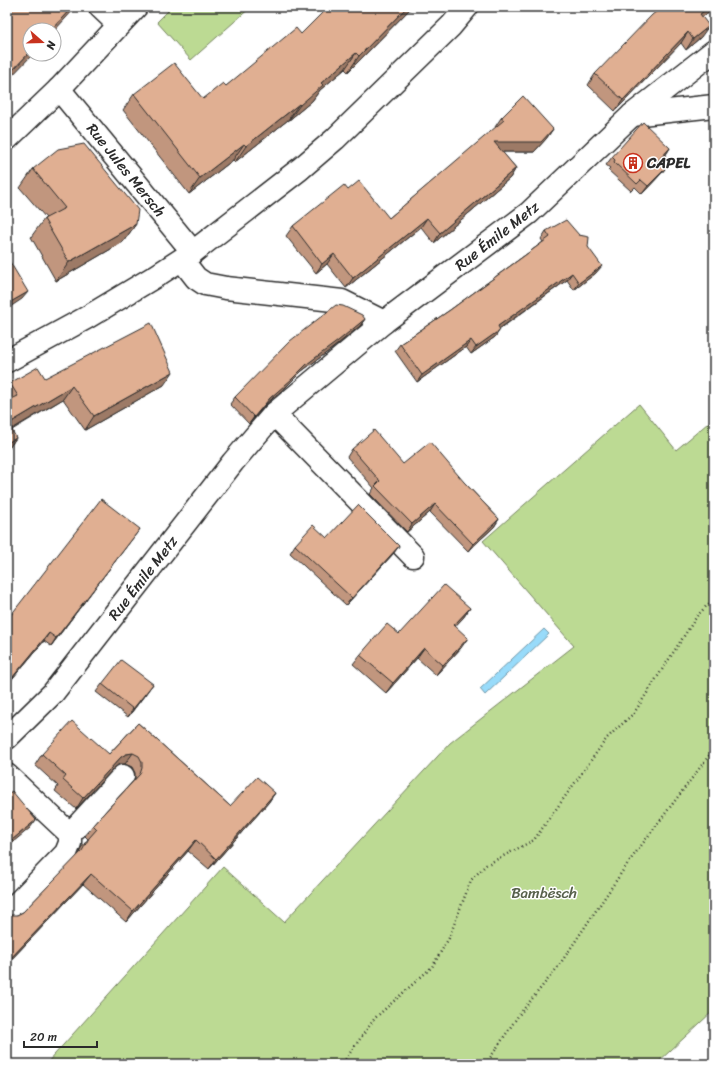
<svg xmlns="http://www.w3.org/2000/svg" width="721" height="1071" viewBox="0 0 721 1071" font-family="Sriracha,sans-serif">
<rect width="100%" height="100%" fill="#fff"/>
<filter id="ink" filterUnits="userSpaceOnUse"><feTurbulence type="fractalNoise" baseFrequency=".025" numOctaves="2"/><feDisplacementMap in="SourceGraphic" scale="8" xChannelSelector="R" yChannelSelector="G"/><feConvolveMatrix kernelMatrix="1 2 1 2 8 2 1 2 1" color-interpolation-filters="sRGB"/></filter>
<g filter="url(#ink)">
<!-- green -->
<g fill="#bcda93" stroke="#74825f">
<path d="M172 7H251L191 60 157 22Z"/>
<path d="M639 404 676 450 714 418V1010L656 1064H46L223 867 284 922 450 743 574 646 483 541Z"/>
</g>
<!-- water -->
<path fill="#98dbfa" stroke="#6c95a7" d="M544 629 549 634 485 695 480 689Z"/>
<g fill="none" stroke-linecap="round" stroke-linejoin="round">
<defs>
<g id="minor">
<path d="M100 7 119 25"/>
<path d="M59 89 193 252"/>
<path d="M632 115 714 106"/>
<path d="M7 139 59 89 136 7"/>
<path d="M182 260 196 278 205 284 226 288 342 301 384 322"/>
<path d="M274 414 413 556"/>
<path d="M7 738 53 693 233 462 274 414 384 322 529 213 632 115 714 51"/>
<path d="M7 775 70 834V843L66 853 7 914"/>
<path d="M70 834 123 776"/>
</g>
<path id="primary" d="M7 361 86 318 156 276 193 252 300 169 335 139 451 26 467 7"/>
</defs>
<!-- minor casing -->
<use href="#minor" stroke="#2b2b2b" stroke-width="25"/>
<!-- primary casing -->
<use href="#primary" stroke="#2b2b2b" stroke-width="25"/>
<!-- path -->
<g stroke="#2b2b2b" stroke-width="2.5" stroke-dasharray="1 3" stroke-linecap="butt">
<path d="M339 1064 345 1060 375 1018 432 967 449 938 471 880 486 865 534 840 607 738 634 713 697 616 714 598"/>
<path d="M486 1064 518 1016 558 967 628 863 714 749"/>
</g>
<!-- minor -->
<use href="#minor" stroke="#fff" stroke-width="22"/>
<!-- primary -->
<use href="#primary" stroke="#fff" stroke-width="22"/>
</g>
<!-- wall -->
<g fill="#c1967e" stroke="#2b2b2b">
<path d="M328 7H412L348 72 345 69 320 90 312 101 288 121V120L235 162 233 160 189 194 123 110 134 94 203 99 226 86 301 34Z"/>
<path d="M714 7 702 17 701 37 686 50 681 43 615 111 588 85 595 74Z"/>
<path d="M501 118 553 129 546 139 534 152H502L516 168 510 178 434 243 421 227 346 288 327 264 316 273 286 236 293 226 348 190 389 218 496 128 495 127Z"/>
<path d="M670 148 665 156 658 163 665 169 659 176 642 194 635 187 631 191 608 170 610 168 606 165 612 157Z"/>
<path d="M33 169 136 224 123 242 56 281 31 237 44 219 46 218 20 188Z"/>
<path d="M546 231 588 247 596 273 574 290 567 280 500 329 495 337 471 354 466 347 417 382 395 351 400 344 450 310 543 242 541 239Z"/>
<path d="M365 319 360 326 333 348 302 371 287 386 265 405 249 424 230 404 235 397Z"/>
<path d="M10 383 164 385 85 430 63 399 12 430 16 438 7 451V388Z"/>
<path d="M352 449 464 482 499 519 494 527 468 551 430 512 407 532 370 494 374 488 347 457Z"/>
<path d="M134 536 51 646 44 641 7 685V620Z"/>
<path d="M295 545 399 546 393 554 346 605 290 553Z"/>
<path d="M470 608 463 618 455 626 461 648 436 675 417 658 386 693 353 664 360 655 399 634Z"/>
<path d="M102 684 147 692 128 717 96 692Z"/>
<path d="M138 723 230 806 275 793 268 803 209 869 188 851 126 922 83 884 7 964V918L17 915 23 912 78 856 81 848 88 839 85 836 93 825 135 779V773L132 767 125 764H119L114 768 76 809 55 791 58 786 35 765 42 754H109Z"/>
</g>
<!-- shaded-wall -->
<g fill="#9d7a66" stroke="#2b2b2b">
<path d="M72 7H76L54 31V30H51Z"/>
<path d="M407 7H412L348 72 359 56Z"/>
<path d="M709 7 714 8 692 25 700 14Z"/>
<path d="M709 26 701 37 686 50 693 39Z"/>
<path d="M688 32 681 43 615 111 623 100Z"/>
<path d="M30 52V54H33L7 81V76Z"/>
<path d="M356 53 345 69 320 90 312 101 288 121 300 105 321 83Z"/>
<path d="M299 104 288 120 235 162 246 146Z"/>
<path d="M553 129 546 139 534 152H488L494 142Z"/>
<path d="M244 144 233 160 189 194 200 178Z"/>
<path d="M670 148 665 156 652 169 657 162Z"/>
<path d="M516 168 510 178 434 243 440 233Z"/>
<path d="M665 169 659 176 642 194 648 186Z"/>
<path d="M427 218 421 227 346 288 353 278Z"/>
<path d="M136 224 123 242 56 281 69 262Z"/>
<path d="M334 254 327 264 316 273 322 264Z"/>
<path d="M602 266 596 273 574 290 579 283Z"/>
<path d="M572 273 567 280 492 334 498 326Z"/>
<path d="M28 292 22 299 7 309V304Z"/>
<path d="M365 319 360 326 333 348 302 371 287 386 265 405 249 424 254 417 270 398 307 364Z"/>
<path d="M500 330 495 337 471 354 476 347Z"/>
<path d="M471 340 466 347 417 382 422 375Z"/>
<path d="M173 372 164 385 85 430 94 416Z"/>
<path d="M72 386 63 399 7 432 8 424Z"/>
<path d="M16 438 7 451V443Z"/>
<path d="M435 504 430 512 407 532 412 524Z"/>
<path d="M499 519 494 527 468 551 473 544Z"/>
<path d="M140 529 134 536 51 646 56 638Z"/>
<path d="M399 546 393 554 346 605 352 598Z"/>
<path d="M470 608 463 618 447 635 454 625Z"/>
<path d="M49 633 44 641 7 685V684Z"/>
<path d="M468 638 461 648 436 675 443 665Z"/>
<path d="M424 648 417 658 386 693 393 683Z"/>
<path d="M153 684 147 692 128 717 133 709Z"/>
<path d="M133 753 125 764H119L114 768 76 809 83 798 121 757 126 754Z"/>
<path d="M275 793 268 803 209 869 216 859Z"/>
<path d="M36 820 30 828 7 847V844Z"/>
<path d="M196 840 188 851 126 922 133 911Z"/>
<path d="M91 874 83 884 7 964V962Z"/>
</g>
<!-- building -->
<g fill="#e0af92" stroke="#2b2b2b">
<path d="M7 7H72L51 30H30V52L7 76Z"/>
<path d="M328 7H407L359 56 356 53 321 83 323 85 300 105 299 104 246 146 244 144 200 178 134 94 174 63 203 99 223 83 226 86 296 28 301 34Z"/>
<path d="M662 7H709L700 14 709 26 693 39 688 32 623 100 595 74 652 15Z"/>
<path d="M523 96 553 129 541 142H494L516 168 440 233 427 218 353 278 334 254 322 264 293 226 344 185 348 190 359 181 389 218 504 120 501 118Z"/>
<path d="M643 122 670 148 657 162 665 169 648 186 641 180 637 184 614 162 615 160 612 157Z"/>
<path d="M84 144 138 210 136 224 69 262 44 219 65 208 33 169 58 149Z"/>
<path d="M566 220 579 235 589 237 588 247 602 266 579 283 572 273 498 326 500 330 476 347 471 340 422 375 400 344 450 310 550 237 546 231Z"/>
<path d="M7 257 28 292 7 304Z"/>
<path d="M336 305 343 306 362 315 365 319 338 341 307 364 292 379 270 398 254 417 235 397 290 341Z"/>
<path d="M151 323 173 372 94 416 72 386 8 424 16 438 7 443V401L18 396 10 383 38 367 45 378Z"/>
<path d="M374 430 403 464 430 442 464 482 499 519 473 544 435 504 412 524 375 486 380 481 352 449Z"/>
<path d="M101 499 140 529 56 638 49 633 7 684V620Z"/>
<path d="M358 505 399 546 352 598 295 545 313 525 327 538Z"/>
<path d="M444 585 470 608 454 625 468 638 443 665 424 648 393 683 360 655 387 624 399 634Z"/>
<path d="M121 660 153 684 133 709 102 684Z"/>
<path d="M72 721 109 754 138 723 230 806 257 777 275 793 216 859 196 840 133 911 91 874 7 962V918L10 915H17L23 912 82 851 89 838 97 829 93 825 140 774 142 768V762L139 756 133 753 126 754 121 757 83 798 63 780 66 776 42 754Z"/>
<path d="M12 791 36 820 7 844V795Z"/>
</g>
</g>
<!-- icons -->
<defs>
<symbol id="building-ring" viewBox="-11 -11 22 22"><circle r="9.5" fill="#fff" stroke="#c8321e" stroke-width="1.5"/><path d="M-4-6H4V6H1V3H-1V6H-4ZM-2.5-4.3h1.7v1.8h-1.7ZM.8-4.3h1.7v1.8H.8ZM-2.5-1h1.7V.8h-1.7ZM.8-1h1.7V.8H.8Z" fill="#c8321e"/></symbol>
</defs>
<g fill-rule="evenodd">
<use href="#building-ring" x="622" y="152" width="22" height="22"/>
</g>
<g text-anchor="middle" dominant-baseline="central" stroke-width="3" stroke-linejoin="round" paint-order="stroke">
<!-- poi labels -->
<g font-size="15" font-weight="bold" fill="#2b2b2b" stroke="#fff" text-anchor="start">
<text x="647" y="163">CAPEL</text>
</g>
<!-- street labels -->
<g font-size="15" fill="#2b2b2b" stroke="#fff">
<text transform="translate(126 170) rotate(51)">Rue Jules Mersch</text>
<text transform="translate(497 236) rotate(-38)">Rue Émile Metz</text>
<text transform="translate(143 578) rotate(-52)">Rue Émile Metz</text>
</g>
<!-- park labels -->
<g font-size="15" fill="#56604a" stroke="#fff">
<text x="544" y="893">Bambësch</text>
</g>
</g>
<!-- margin -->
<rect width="721" height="1071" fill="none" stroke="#fff" stroke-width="24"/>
<rect x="12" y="12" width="697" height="1047" fill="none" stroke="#2b2b2b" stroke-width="1.5" filter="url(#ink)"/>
<!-- north arrow -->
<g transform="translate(42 42) rotate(110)"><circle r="19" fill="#ffffff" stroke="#aaaaaa"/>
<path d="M0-3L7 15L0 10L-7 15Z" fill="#c8321e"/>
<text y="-6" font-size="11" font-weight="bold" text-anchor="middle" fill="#2b2b2b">N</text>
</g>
<!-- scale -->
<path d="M24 1041v6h73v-6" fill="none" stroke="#2b2b2b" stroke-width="2"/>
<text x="30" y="1041" font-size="12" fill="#2b2b2b" stroke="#ffffff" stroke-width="3" paint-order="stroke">20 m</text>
</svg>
